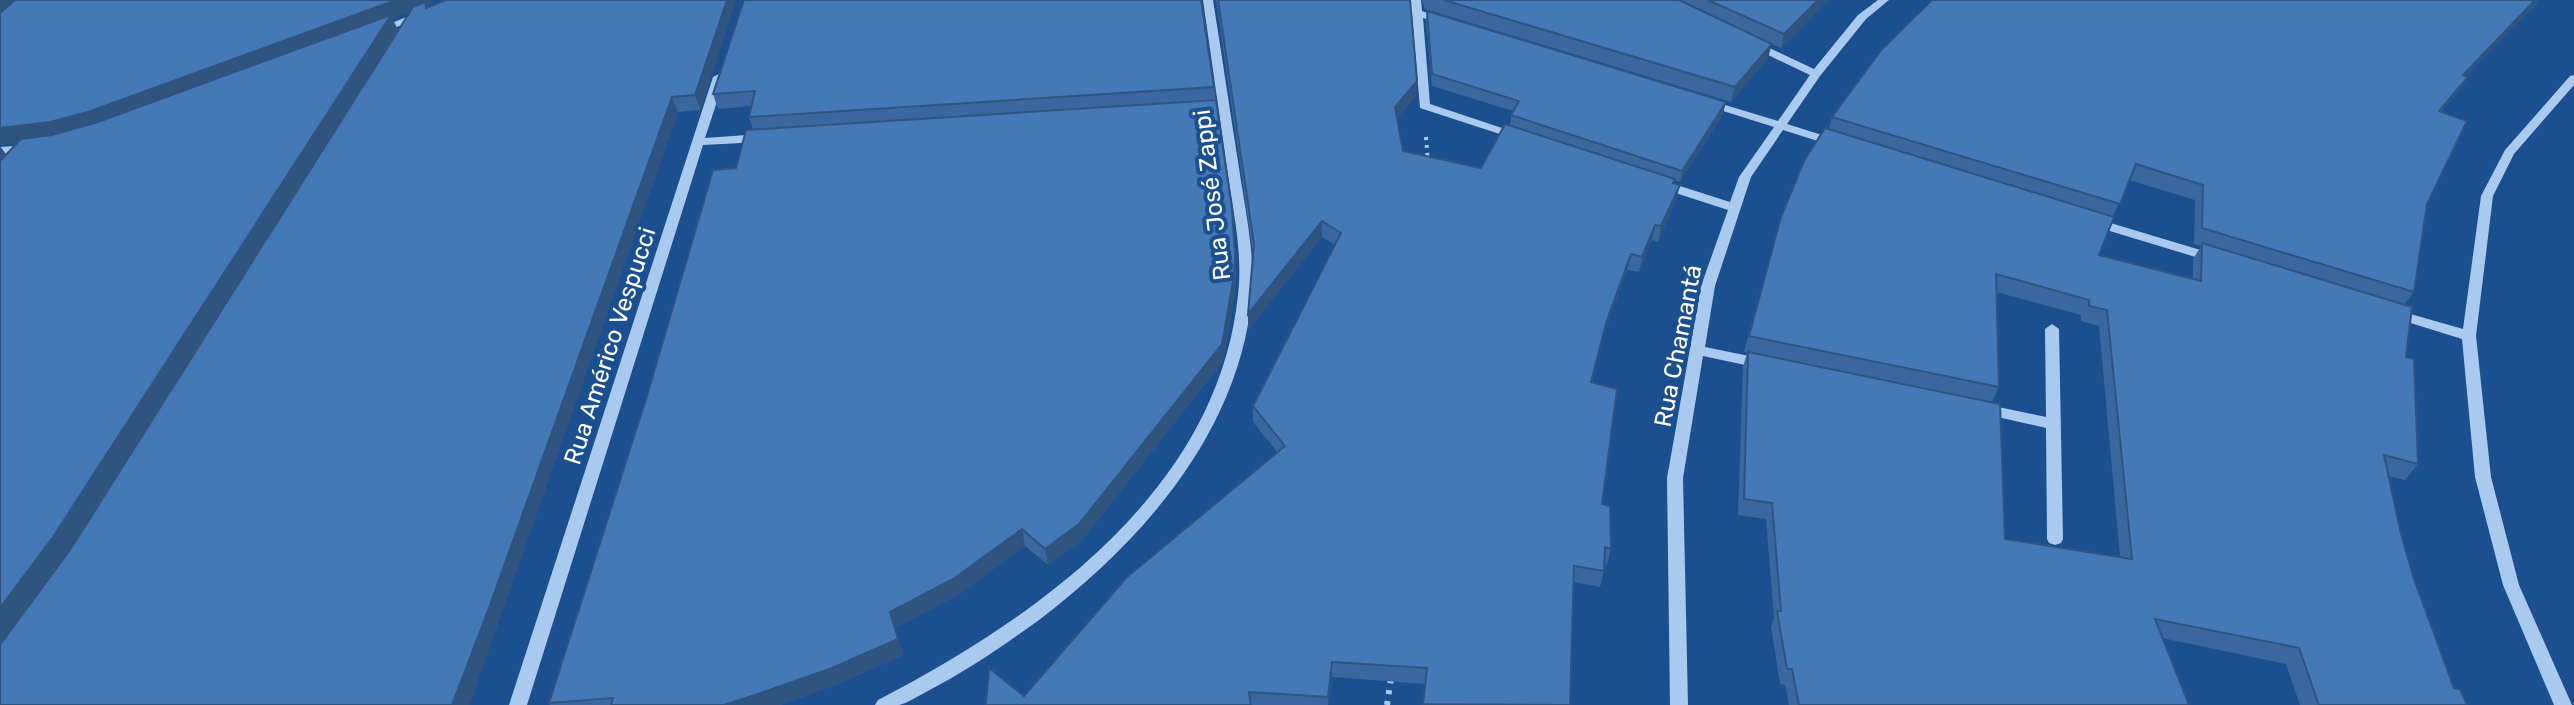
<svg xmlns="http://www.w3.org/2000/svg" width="2574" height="705" viewBox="0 0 2574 705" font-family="Rubik,sans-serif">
<rect width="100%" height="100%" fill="#1b4f8f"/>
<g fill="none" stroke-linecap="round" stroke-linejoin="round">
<!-- path-far1 -->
<path stroke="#a9c9ee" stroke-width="4" stroke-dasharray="3 5" stroke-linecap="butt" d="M1426 137 1428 163"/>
<!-- path -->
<path stroke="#a9c9ee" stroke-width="6" stroke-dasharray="4 7" stroke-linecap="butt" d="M1387 705 1391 678"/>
<!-- minor -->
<g fill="#a9c9ee" fill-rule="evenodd">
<path d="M1203 0H1213C1222 56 1230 112 1239 168 1245 209 1255 253 1252 295 1240 431 1143 541 1039 620 1003 646 966 671 926 692 918 696 908 703 899 705 892 705 883 705 875 705L878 700C1038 617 1218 490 1238 295 1243 254 1233 210 1227 168 1219 112 1211 56 1203 0Z"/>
<path d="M1411 0H1421L1422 11 1449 21 1444 24 1423 18 1430 104 1520 134V138H1512L1420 108 1412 14 1410 12Z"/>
<path d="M1878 0H1889L1866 19 1820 76 1787 124 1841 141 1843 143 1837 147 1783 130 1751 177 1715 286 1705 347 1764 359 1771 364 1764 369 1703 356 1683 478 1688 705H1670L1667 478 1701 286 1728 210 1657 187 1655 184 1661 180 1730 202 1739 177 1774 127 1704 105V101H1712L1778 121 1810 75 1751 47V43H1759L1814 69 1858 15Z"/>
<path d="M421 11 425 12V16L381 33H373L372 31Z"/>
<path d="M719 74 725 77 705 138 761 134 767 138 761 142 703 145 527 705H509L713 77Z"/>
<path d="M2574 75V85L2514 154 2493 196 2476 336 2491 477 2519 585 2572 705H2554L2503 585 2475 477 2462 339 2388 316 2386 313 2393 309 2463 329 2481 196 2505 150 2570 76Z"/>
<path d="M28 145 34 149 32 152 0 155V147Z"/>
<path d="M2094 218 2217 255 2218 258 2212 262 2090 225 2088 222Z"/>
<path d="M2052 324 2059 329 2063 539 2061 543 2055 545 2049 543 2047 539 2046 428 1984 414 1979 413 1977 409 1979 405 1984 404 2046 417 2045 329Z"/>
</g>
</g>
<!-- wall -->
<g fill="#3a679d" fill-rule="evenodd">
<path d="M0 0H432V4L427 5 428 7 446 0H736L700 110 678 112 469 705H0L6 154 18 142 0 145ZM411 11 70 550 68 552 398 30 392 18Z"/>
<path d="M744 0 1214 87 1236 269 1235 292 1223 361 1082 540 1048 565 1025 546 958 595 895 628 903 655 838 684 780 705H550L549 703 736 168 753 129 749 117 752 106 718 109 713 94Z"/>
<path d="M1216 0H1410L1416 96 1397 118 1403 151 1481 168 1510 125 1511 115 1513 111 1432 86 1426 22 1427 11 1723 114 1680 182 1675 181 1676 200 1658 242 1652 240 1639 272 1627 270 1602 339 1592 382 1602 504 1611 549 1607 565 1604 564V571L1600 587 1573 582 1570 705H1423L1425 684 1332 677 1328 705H986L1024 696 1278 453 1253 422V406L1335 245 1322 237 1248 330 1253 253Z"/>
<path d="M1422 0H1828L1781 48 1771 44 1768 58 1731 102 1425 9Z"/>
<path d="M2537 3 2466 76 2468 77 2458 92 2441 112 2414 292 2404 305 2406 357 2418 464 2405 480 2388 476 2401 534 2414 579 2454 688 2467 705H2300L2286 664 2162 638 2189 705H1789L1785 685 1780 684 1771 627 1774 618 1766 519 1738 515 1743 367 1747 353 1744 352 1781 217 1829 129 1832 117ZM2129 180 2195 200 2194 244 2201 246 2193 259V279L2099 255 2113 216ZM1996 292 2081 315V321L2099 326 2120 557 2005 539 1992 402 1999 387Z"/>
</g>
<!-- shaded-wall -->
<g fill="#305480">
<path d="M0 0H21L0 19Z"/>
<path d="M396 0H432V4L427 5 432 16 426 6 392 18 398 30 68 552 0 646V608L60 137 0 145V128Z"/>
<path d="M727 0H736L700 110 695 95Z"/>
<path d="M1818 0H1828L1781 48 1784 34Z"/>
<path d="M2535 0H2539L2454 90 2463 75Z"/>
<path d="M1772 44 1768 58 1731 102 1735 87Z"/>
<path d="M2468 77 2458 92 2429 126 2439 111Z"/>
<path d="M1417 81 1416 96 1394 121 1395 107Z"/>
<path d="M672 97 678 112 499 621 469 705H452Z"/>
<path d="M1726 102 1723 114 1680 182 1682 171Z"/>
<path d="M0 146 8 157 0 166Z"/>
<path d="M1680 185 1676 200 1658 242 1661 226Z"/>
<path d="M1322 221V237L1248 330V314Z"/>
<path d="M1655 225 1652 240 1639 272 1642 257Z"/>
<path d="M1235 254V292L1223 361 1082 540 1048 565 1045 549Z"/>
<path d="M1631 254 1627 270 1602 339 1606 323Z"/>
<path d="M1022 529 1025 546 958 595 895 628 903 655 838 684 780 705H724L890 612Z"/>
<path d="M1332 662V677L1328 705V697Z"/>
</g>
<!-- building -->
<g fill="#4478b7" stroke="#305480" stroke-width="2">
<path d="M15 0H396L88 112 50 122 0 128V13Z"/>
<path d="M446 0H727L695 95 672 97 490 605 452 705H0V645L70 550 413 7 425 2 426 8Z"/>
<path d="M744 0H1201L1214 87 749 117 755 91 713 94Z"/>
<path d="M1218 0H1410L1417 81 1395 107 1403 151 1481 168 1505 124 1675 179 1673 183 1680 185 1661 226 1655 225 1642 257 1631 254 1606 323 1591 382 1617 389 1602 504 1610 506 1611 549 1605 547 1604 571 1574 566 1570 705 1423 704 1427 668 1332 662 1328 697 1249 692 1251 705H986L989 668 1024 696 1127 577 1285 446 1253 406 1341 233 1322 221 1248 314 1254 244Z"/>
<path d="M1444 0H1679L1772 44 1735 87Z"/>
<path d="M1708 0H1818L1784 34Z"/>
<path d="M1932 0H2535L2463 75 2468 77 2439 111 2467 121 2427 204 2414 292 2202 228 2203 185 2136 164 2120 204 1832 117 1882 49Z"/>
<path d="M1427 11 1726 102 1682 171 1511 115 1519 101 1432 74Z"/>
<path d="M391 15 53 537 0 608V161L21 139 52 135 98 122Z"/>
<path d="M1216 100 1232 209 1235 254 1234 276 1222 344 1079 524 1045 549 1022 529 953 579 890 612 898 639 832 668 761 693 724 705H611L613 698 549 703 647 396 713 170 736 168 746 130Z"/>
<path d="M1825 128 2114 217 2099 255 2201 281 2202 243 2412 307 2406 357 2414 359 2418 464 2384 455 2401 534 2414 579 2454 688 2460 689 2467 705H2319L2299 648 2155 619 2189 705H1799L1792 669H1787L1777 611H1781L1772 503 1744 499 1748 352 2000 404 2005 539 2132 559 2107 310 2089 306V300L1996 274 1999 387 1749 336 1781 217 1804 161Z"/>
</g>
<g text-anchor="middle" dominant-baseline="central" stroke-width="8" stroke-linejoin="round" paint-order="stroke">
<!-- street labels -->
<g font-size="24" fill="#fff" stroke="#1b4f8f">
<text transform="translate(1212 195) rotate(-97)">Rua José Zappi</text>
<text transform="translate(610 346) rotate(-72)">Rua Américo Vespucci</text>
<text transform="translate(1678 346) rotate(-79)">Rua Chamantá</text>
</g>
</g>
</svg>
